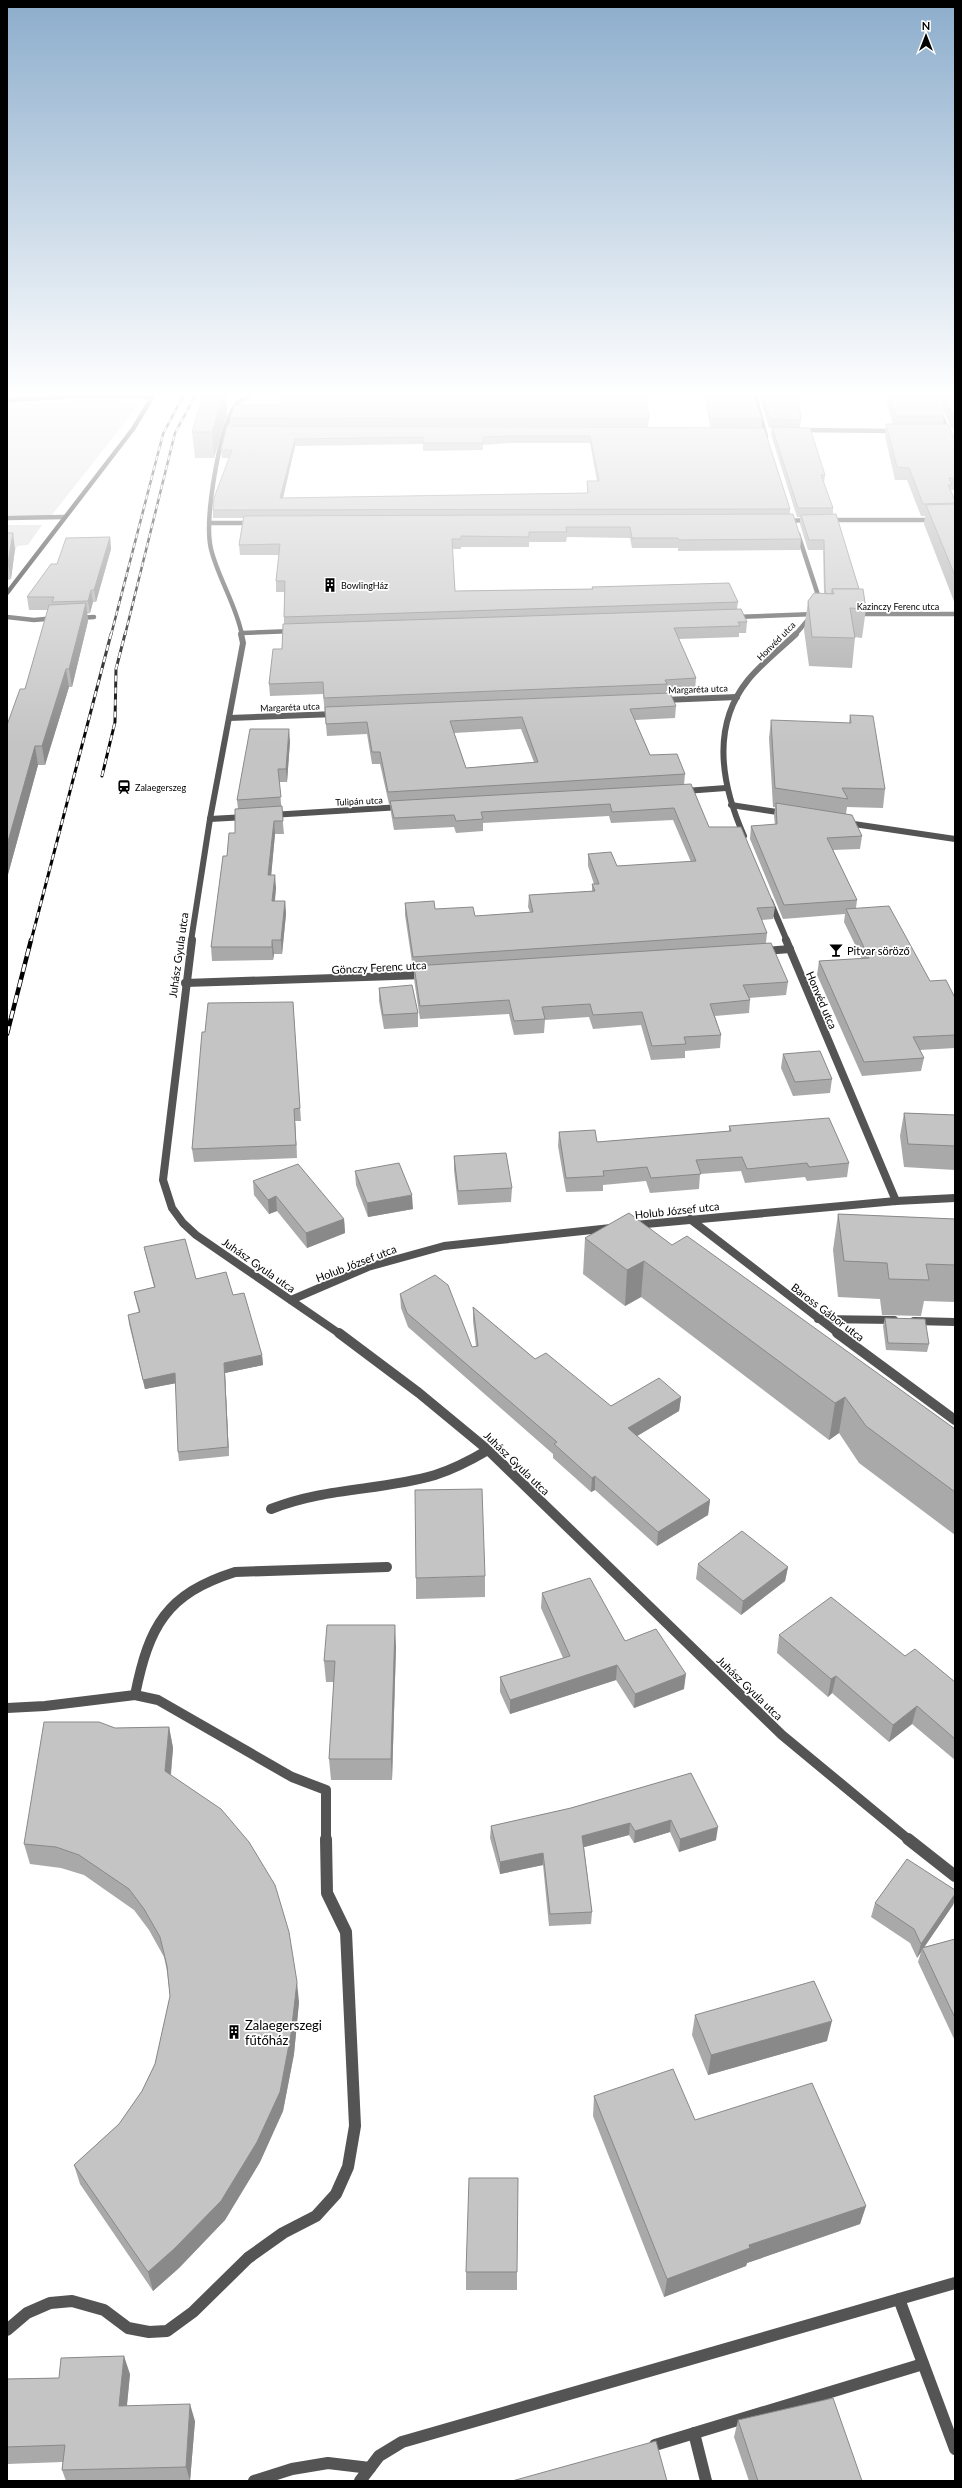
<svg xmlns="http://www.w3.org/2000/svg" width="962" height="2488" viewBox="0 0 962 2488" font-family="Lato,sans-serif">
<rect width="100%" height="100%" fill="#fff"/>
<!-- green -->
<g fill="#dbdbdb">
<path d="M104 399 129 402 137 407 51 516 7 515V404Z"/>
<path d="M7 525H42L28 545 17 546 7 569Z"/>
</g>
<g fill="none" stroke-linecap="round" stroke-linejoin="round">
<!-- lane-far3 -->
<g stroke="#545454" stroke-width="4.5">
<path d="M7 518 64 517"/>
<path d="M7 617 34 620 56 618"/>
<path d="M77 618 94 617"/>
</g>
<!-- lane-far2 -->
<g stroke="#545454" stroke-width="8">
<path d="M818 1319 894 1320"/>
<path d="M914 1321 955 1322"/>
</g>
<!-- lane-far1 -->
<g stroke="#545454" stroke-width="10">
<path d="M271 1509C326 1487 381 1491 435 1475 454 1469 471 1460 488 1450"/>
<path d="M135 1695C149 1626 166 1594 235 1572L387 1567"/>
<path d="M7 1708 45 1706 135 1695 158 1700 292 1777 326 1790V1840"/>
</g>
<!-- lane -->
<g stroke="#545454" stroke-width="12">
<path d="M899 2299 955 2449"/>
<path d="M7 2330 27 2313 50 2303 72 2301 104 2310 128 2328 149 2332 167 2331 193 2312 248 2258 283 2233 316 2216 336 2194 348 2167 355 2126 346 1932 327 1893 326 1839"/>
<path d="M694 2433 706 2481"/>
<path d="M655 2445 923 2364"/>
<path d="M254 2481 292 2469 328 2463 370 2468"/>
</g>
<!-- street-far4 -->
<g stroke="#545454" stroke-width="4.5">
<path d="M755 396 766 437"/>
<path d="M933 396 955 448"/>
<path d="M800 430 896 431"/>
<path d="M828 520H955"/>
<path d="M784 521 810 520"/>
<path d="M209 523H252"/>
<path d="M798 534 819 598 818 603"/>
<path d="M854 614H955"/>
<path d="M734 617 815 614"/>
<path d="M242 633 293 631"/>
<path d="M242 635C236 604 218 578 211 549 204 520 219 431 235 406 238 401 244 398 250 396"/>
<path d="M795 635 812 615"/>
</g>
<!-- street-far3 -->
<g stroke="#545454" stroke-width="6">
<path d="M663 700 737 697"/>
<path d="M229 718 336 714"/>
<path d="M685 791 726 788"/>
<path d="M731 805 784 813"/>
<path d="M271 815 401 807"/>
<path d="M210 819 246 817"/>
<path d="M847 823 955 839"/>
<path d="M744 836C722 786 710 727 748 680 762 663 780 649 796 634"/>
<path d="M770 901 787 941"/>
<path d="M191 941 210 819 243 643 241 634"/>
</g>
<!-- street-far2 -->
<g stroke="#545454" stroke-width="8">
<path d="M192 940 163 1180 172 1208 183 1223 196 1235 340 1334"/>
<path d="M786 940 896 1201"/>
<path d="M765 951 790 949"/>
<path d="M185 983 424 975"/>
<path d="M690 1219 839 1334"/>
<path d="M635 1225 896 1201 955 1198"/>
<path d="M291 1300 368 1267 444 1246 611 1228"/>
</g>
<!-- street-far1 -->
<g stroke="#545454" stroke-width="10">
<path d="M339 1333 419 1393 488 1450 782 1735 909 1840"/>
<path d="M837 1333 955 1420"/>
</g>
<!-- street -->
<g stroke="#545454" stroke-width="12">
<path d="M908 1839 955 1876"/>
<path d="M360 2481 379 2456 402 2442 955 2283"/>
</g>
<!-- secondary -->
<g stroke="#212121" stroke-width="4.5">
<path d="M7 400 79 396 152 397"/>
<path d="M7 593 133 429 153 396"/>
</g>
<defs>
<g id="rail-far2">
<path d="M111 635 163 434 183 396"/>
<path d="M125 635 175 433 195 396"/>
</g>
<g id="rail-far1">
<path d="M102 776 115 722 116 669 125 634"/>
<path d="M31 941 111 634"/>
</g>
<path id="rail" d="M7 1034 31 940"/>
</defs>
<!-- rail-far2 casing -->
<use href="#rail-far2" stroke="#000" stroke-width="2.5"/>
<!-- rail-far1 casing -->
<use href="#rail-far1" stroke="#000" stroke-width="3"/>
<!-- rail casing -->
<use href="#rail" stroke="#000" stroke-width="4.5"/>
<!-- rail-far2 -->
<use href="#rail-far2" stroke="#fff" stroke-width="1.5" stroke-dasharray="5" stroke-linecap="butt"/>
<!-- rail-far1 -->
<use href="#rail-far1" stroke="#fff" stroke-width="2" stroke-dasharray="6" stroke-linecap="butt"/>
<!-- rail -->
<use href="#rail" stroke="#fff" stroke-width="3" stroke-dasharray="8" stroke-linecap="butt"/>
</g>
<!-- wall -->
<g fill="#a9a9a9" fill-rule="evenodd">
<path d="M705 396H754L762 419 761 428H710Z"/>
<path d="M759 396H798L801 420 800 428 825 475 824 484 833 508V514L866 609 862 638 855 637 852 668 809 666 804 630 808 601 824 594 823 550H808L800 524V517H797L771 435 772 428H769Z"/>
<path d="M887 396H935L944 416 943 424 954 438H955L954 436 955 429V490H951V492L955 500V604L924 524 925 516H921L907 480H895L885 436 886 424H893L887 404 888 398Z"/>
<path d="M937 396H955V429L951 428Z"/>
<path d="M227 414 214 458H195L192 432Z"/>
<path d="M230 418 649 419 648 427 230 426Z"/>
<path d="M227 426 764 428 790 509V514L801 539 800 550 678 551V548H632L630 538 567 537 566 542H529V547H461V549H452L455 591 592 589V587L738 602 737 609 747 622 746 633H739V637L679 639 696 678 695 690 666 691V693L676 706 675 718 635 720 650 755 685 774 684 785 709 827 775 907 773 919 761 920 767 933 766 943 788 982 786 995 749 998 750 1000 749 1013 715 1016 721 1035 720 1048 685 1051V1058L651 1060 641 1025 593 1029 589 1017 545 1020 544 1033 514 1035 509 1014 420 1019 414 979V969H413L405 915V903L435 909 475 916 530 912 528 907 529 895 592 891V884H594L588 866V854L617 866 691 862 673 820 611 823 609 816 483 823V831L456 833 454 827 394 830 391 813 390 804H389L380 764H372L367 734 327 736 323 694 270 696 269 684 282 649 284 624V592H276V581L279 555H240L239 545 243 518H213V510L230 458H222L221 450ZM510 443H590L597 481H587V493L283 498 295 446 423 444V451L483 450V445ZM521 729 534 762 466 768 454 733Z"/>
<path d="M7 533 15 549 11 579 7 580Z"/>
<path d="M110 537 111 549 96 602H93L90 613 87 614 88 621 72 687H69L45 765H38L7 878V725L25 689 48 610H29L27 597 57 564Z"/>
<path d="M955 615V626L954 622Z"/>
<path d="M850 715 885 789 883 808 847 807 846 814 862 836 860 849 833 850 857 900 856 908 930 981 955 998V1048L920 1050 924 1058 921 1071 862 1076 817 975 819 961 862 959 844 922 845 914 783 919 750 839 751 826 775 825 774 816 775 807H773L769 738 771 720 849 723Z"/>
<path d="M290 741 287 782H279L284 834H275L271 875 276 888 275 901H285L286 914 282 954H274L273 960 212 961 211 947 227 856 235 833 238 809 237 800Z"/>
<path d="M379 988 418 1013V1027L384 1029 379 1001Z"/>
<path d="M293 1002 301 1121H295L297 1158 194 1162 192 1149 205 1032Z"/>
<path d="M783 1054 832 1079 830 1093 793 1096 781 1068Z"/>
<path d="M904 1113 955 1115V1170L904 1167 900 1136Z"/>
<path d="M729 1126 849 1163 847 1177 807 1181 805 1177 745 1183 741 1171 700 1174 699 1189 650 1193 646 1181 603 1185V1191L566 1192 558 1146 559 1132 597 1142 729 1131Z"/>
<path d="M454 1156 512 1188 511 1202 458 1205 454 1170Z"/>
<path d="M355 1171 413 1209 368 1217 356 1185Z"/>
<path d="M253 1181 344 1219 345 1233 307 1248 277 1211 269 1214 254 1195Z"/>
<path d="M838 1214 955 1219V1302L924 1301 921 1316 882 1315 880 1299 838 1297 833 1250Z"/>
<path d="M585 1238 672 1245 955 1429V1535L859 1463 839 1433 829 1440 641 1297 625 1306 583 1274Z"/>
<path d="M144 1247 196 1279 233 1295 262 1355 263 1365 225 1373 229 1456 179 1461 178 1452 176 1383 145 1389 129 1324 128 1315 139 1313 136 1301 134 1292 154 1287 146 1256Z"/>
<path d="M400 1294 472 1347 476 1346 473 1321V1307L535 1359 611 1406 681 1397 679 1411 637 1436 710 1500 708 1515 657 1546 595 1490 591 1492 553 1458V1454L408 1327 401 1308Z"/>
<path d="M885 1318 929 1344 927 1352 886 1350 883 1326Z"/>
<path d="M698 1564 788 1567 785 1581 741 1615 696 1579Z"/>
<path d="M485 1576V1597L416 1599V1578Z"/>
<path d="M542 1593 625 1641 684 1689 634 1708 616 1680 510 1714 500 1692V1677L563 1658 541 1608Z"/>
<path d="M779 1635 905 1656 955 1682V1760L912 1724 889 1742 832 1693 828 1697 777 1653Z"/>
<path d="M396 1646 392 1780H331L329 1759 334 1682H326L324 1661Z"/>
<path d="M169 1727 173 1748 171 1775 299 2002 294 2054 283 2111 260 2162 225 2220 179 2268 153 2291 80 2184 74 2165 119 2124 142 2091 155 2064 170 1996 167 1971 164 1957 149 1930 134 1910 84 1875 61 1868 30 1864 24 1844 115 1728Z"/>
<path d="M691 1773 716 1840 679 1852 670 1832 634 1843 629 1835 584 1847 592 1912 591 1924 549 1926 543 1865 500 1874 490 1838 491 1826 571 1808Z"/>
<path d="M955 1890V1898L953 1905 924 1947 955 1939V2041L918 1962 921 1952 917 1958 910 1943 871 1917 875 1903Z"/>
<path d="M695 2015 827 2041 708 2075 692 2035Z"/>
<path d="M594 2096 695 2120 866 2206 860 2224 747 2263 746 2266 664 2297 593 2116Z"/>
<rect x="466" y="2272" width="51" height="18"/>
<path d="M130 2374 127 2406 195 2421 190 2481H66L62 2470 63 2462 7 2464V2379L59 2378Z"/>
<path d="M738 2420 862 2481H749L734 2437Z"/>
</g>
<!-- shaded-wall -->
<g fill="#898989">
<path d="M223 396H226L227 414 214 458 212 432Z"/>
<path d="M295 439V446L281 506 280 498Z"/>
<path d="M13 533 15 549 11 579 8 563Z"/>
<path d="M110 537 111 549 96 602 94 590Z"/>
<path d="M91 590 93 602 90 613 88 601Z"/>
<path d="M86 603 88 621 72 687 69 669Z"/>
<path d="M66 669 69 687 45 765 42 746Z"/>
<path d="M289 729 290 741 287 782 286 769Z"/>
<path d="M35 746 38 765 7 878V845Z"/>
<path d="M274 821 275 834 270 888 268 875Z"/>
<path d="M275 875 276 888 273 914 272 901Z"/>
<path d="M285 901 286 914 282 954 281 940Z"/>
<path d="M272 940 274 954 273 960 272 947Z"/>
<path d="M294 1109 295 1121 297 1158 296 1145Z"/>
<path d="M412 1195 413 1209 368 1217 367 1203Z"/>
<path d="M276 1196 277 1211 269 1214 268 1200Z"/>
<path d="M344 1219 345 1233 307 1248 306 1233Z"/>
<path d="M644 1261 641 1297 625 1306 627 1270Z"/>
<path d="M262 1355 263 1365 225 1373 229 1456 228 1447 224 1363Z"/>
<path d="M175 1373 177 1383 145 1389 143 1380Z"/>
<path d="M681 1397 679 1411 627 1442 628 1428Z"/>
<path d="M845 1397 839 1433 829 1440 835 1403Z"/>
<path d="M595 1476V1490L591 1492 592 1478Z"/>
<path d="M710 1500 708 1515 657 1546 658 1532Z"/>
<path d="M788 1567 785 1581 741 1615 743 1601Z"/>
<path d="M395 1625 396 1646 392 1780 391 1759Z"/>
<path d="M617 1665 616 1680 510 1714V1700Z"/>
<path d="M686 1674 684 1689 634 1708 635 1694Z"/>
<path d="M836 1676 832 1693 828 1697 831 1679Z"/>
<path d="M917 1706 912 1724 889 1742 893 1725Z"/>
<path d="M169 1727 173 1748 169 1792 165 1771Z"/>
<path d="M671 1820 670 1832 634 1843 635 1831Z"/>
<path d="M630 1823 629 1835 581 1848 582 1836Z"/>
<path d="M718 1827 716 1840 679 1852 680 1839Z"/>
<path d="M543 1853V1865L500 1874V1862Z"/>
<path d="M955 1894V1898L953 1905 923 1949 922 1948 921 1952 917 1958 921 1944Z"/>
<path d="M297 1982 299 2002 294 2054 283 2111 260 2162 225 2220 179 2268 153 2291 148 2272Z"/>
<path d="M832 2021 827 2041 708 2075 711 2055Z"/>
<path d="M866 2206 860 2224 747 2263 746 2266 664 2297 667 2279 749 2245Z"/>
<path d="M124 2356 130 2374 125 2423 119 2406Z"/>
<path d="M190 2404 195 2421 190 2481 186 2467Z"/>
</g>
<!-- building -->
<g fill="#c4c4c4" stroke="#898989" fill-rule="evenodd">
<path d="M203 396H223L212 432H192Z"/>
<path d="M283 396H646L649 419 230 418 235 405H282Z"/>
<path d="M707 396H754L762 419H710Z"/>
<path d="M762 396H798L801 420 770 419Z"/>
<path d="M890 396H935L944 416H896Z"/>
<path d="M944 396H955V416H953Z"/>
<path d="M886 424H948L954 438H955V478H949L952 485H948L955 500V503L923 504 909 468 897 467Z"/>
<path d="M227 426 764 428 790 509 213 510 214 498 232 450H221ZM510 436H590L599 481H587L588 493 280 498 295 439 423 437V443H483V437Z"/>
<path d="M772 427 810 428 825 475H821L833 508H798Z"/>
<path d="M955 504V576L926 505Z"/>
<path d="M793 514 801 539 679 540 678 538H632L630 527H566L567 532H529V537L461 536V539H452L455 591 593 589 592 587 729 583 738 602 284 617 285 581H276L280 544 239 545 244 516Z"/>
<path d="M836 514 859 589H832V594H826L825 589 824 540H809L801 515Z"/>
<path d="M7 533H13L8 563H7Z"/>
<path d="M110 537 94 590H91L88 601 52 602 54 597H27L51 564H57L66 538Z"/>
<path d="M832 589H863L866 609 850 608 855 638 812 637 808 601 814 593 834 594Z"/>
<path d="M86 603 69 669H66L42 746H35L7 845V725L20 689H25L49 605Z"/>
<path d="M741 609 747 622H738L740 626 674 628 696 678 665 680 667 684 324 698 323 682 269 684 273 649H282L283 624Z"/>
<path d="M670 693 676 706 630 709 650 755 677 754 685 774 388 792 380 752H372L367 722 326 724 325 707ZM522 717 538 762 466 768 450 721Z"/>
<path d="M850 715 873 716 885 789 842 788 848 799 775 788 771 720 851 723Z"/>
<path d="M250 729H289L286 769H278L281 797 237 800Z"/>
<path d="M691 784 709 827H741L775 907 757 908 767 933 413 957 405 903 434 901 435 909 473 907 475 916 533 912 529 895 595 891 592 884H599L588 854 611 852 617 866 696 861 674 808 612 812 610 804 481 812 483 819 456 821 454 815 394 818 390 801Z"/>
<path d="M776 803 852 815 862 836 827 838 857 900 784 905 751 826 777 824Z"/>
<path d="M282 806 283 821H274L268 875H275L272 901H285L281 940H272V947H211L223 856H227L229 833H235V809Z"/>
<path d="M889 906 930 981 946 980 955 998V1035L913 1037 924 1058 864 1062 819 961 869 958 846 909Z"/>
<path d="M771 943 788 982 743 985 750 1000 710 1004 721 1035 684 1037 686 1044 652 1046 642 1012 593 1015 590 1004 542 1007 545 1019 514 1021 509 1000 420 1006 414 966Z"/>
<path d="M412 985 418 1013 383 1015 379 988Z"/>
<path d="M293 1002 300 1108 294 1109 296 1145 192 1149 202 1032H205L208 1003Z"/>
<path d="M820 1051 832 1079 795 1082 783 1054Z"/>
<path d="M904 1113 955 1115V1146L908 1144Z"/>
<path d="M829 1118 849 1163 809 1167 807 1163 747 1169 742 1157 696 1160 701 1174 651 1178 647 1167 603 1171 604 1176 566 1178 559 1132 595 1130 597 1142 731 1131 729 1126Z"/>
<path d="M506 1153 512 1188 458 1191 454 1156Z"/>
<path d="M399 1163 412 1195 367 1203 355 1171Z"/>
<path d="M298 1164 344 1219 306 1233 276 1196 268 1200 253 1181Z"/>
<path d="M629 1213 672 1245 687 1236 955 1429V1492L866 1426 845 1397 835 1403 644 1261 627 1270 585 1238Z"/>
<path d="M838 1214 955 1219V1265L926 1264 929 1280 889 1279 887 1263 844 1261Z"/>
<path d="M185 1239 196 1279 226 1272 233 1295 244 1293 262 1355 224 1363 228 1447 178 1452 175 1373 143 1380 128 1315 140 1312 134 1292 155 1287 144 1247Z"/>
<path d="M435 1275 448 1285 472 1347 478 1346 473 1307 535 1359 546 1353 611 1406 659 1378 681 1397 628 1428 710 1500 658 1532 595 1476 592 1478 554 1444 557 1442 407 1313 400 1294Z"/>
<path d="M885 1318 925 1319 929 1344 888 1343Z"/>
<path d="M482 1489 485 1576 416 1578 415 1490Z"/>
<path d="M742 1531 788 1567 743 1601 698 1564Z"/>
<path d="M590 1578 625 1641 656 1629 686 1674 635 1694 617 1665 510 1700 500 1677 570 1656 542 1593Z"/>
<path d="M831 1597 905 1656 915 1649 955 1682V1739L917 1706 893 1725 836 1676 831 1679 779 1635Z"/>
<path d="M327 1625H395L391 1759H329L335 1661H324Z"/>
<path d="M44 1722H99L115 1728 169 1727 165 1771 221 1809 249 1842 275 1885 289 1932 297 1982 291 2034 280 2092 257 2142 221 2201 174 2249 148 2272 74 2165 119 2124 142 2091 155 2064 170 1996 167 1966 160 1937 144 1909 129 1889 79 1855 56 1847 24 1844Z"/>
<path d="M691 1773 718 1827 680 1839 671 1820 635 1831 630 1823 582 1836 592 1912 550 1914 543 1853 500 1862 491 1826 571 1808Z"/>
<path d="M907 1859 955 1890V1894L921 1944 914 1929 875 1903Z"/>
<path d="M955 1939V2018L922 1948Z"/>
<path d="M814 1981 832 2021 711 2055 695 2015Z"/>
<path d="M673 2069 695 2120 812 2083 866 2206 749 2245 750 2248 667 2279 594 2096Z"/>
<path d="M469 2178H518L517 2272H466Z"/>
<path d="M124 2356 119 2406 190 2404 186 2467 62 2470 65 2445 7 2447V2379L59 2378 61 2358Z"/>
<path d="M833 2398 862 2481H758L738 2420Z"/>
<path d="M656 2441 667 2481H512Z"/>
</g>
<!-- sky -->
<linearGradient id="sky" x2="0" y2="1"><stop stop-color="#8cadcc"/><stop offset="0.53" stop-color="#fff"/><stop offset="1" stop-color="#fff" stop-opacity="0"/></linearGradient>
<rect width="962" height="744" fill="url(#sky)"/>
<!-- icons -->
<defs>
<symbol id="building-bare" viewBox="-9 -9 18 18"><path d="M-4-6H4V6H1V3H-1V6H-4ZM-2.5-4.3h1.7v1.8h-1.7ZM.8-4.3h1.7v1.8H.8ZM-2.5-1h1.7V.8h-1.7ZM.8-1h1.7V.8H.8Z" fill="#000" stroke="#fff" stroke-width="2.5" paint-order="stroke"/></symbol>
<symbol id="station-bare" viewBox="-9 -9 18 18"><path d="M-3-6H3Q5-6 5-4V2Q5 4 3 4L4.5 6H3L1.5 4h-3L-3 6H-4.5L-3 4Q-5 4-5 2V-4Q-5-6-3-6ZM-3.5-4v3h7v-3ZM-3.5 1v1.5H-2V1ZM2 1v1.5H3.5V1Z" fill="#000" stroke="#fff" stroke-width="2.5" paint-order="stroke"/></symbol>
<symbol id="bar-bare" viewBox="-9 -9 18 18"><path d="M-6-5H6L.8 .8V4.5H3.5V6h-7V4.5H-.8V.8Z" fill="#000" stroke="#fff" stroke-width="2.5" paint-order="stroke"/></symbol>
</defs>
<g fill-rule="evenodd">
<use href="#building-bare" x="320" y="575" width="20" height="20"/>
<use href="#station-bare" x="114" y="777" width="20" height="20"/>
<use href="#bar-bare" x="826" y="940" width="20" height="20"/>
<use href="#building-bare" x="224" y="2022" width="20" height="20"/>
</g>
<g text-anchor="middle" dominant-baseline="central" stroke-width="3.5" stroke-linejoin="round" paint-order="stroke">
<!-- far-poi labels -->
<g font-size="9" fill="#000" stroke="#fff" text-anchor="start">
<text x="341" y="585">BowlingHáz</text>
<text x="135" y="787">Zalaegerszeg</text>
</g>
<!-- far-street labels -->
<g font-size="9" fill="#000" stroke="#fff">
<text x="898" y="606">Kazinczy Ferenc utca</text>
<text transform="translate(776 641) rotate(-45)">Honvéd utca</text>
<text transform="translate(698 689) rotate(-2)">Margaréta utca</text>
<text transform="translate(290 707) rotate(-2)">Margaréta utca</text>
<text transform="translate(359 801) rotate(-3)">Tulipán utca</text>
</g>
<!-- poi labels -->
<g font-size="11" fill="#000" stroke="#fff" text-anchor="start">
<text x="847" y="950">Pitvar söröző</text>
</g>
<!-- street labels -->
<g font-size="11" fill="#000" stroke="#fff">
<text transform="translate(178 955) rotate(-82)">Juhász Gyula utca</text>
<text transform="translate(379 967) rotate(-3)">Gönczy Ferenc utca</text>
<text transform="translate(822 1000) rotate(67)">Honvéd utca</text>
<text transform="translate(677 1210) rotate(-6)">Holub József utca</text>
<text transform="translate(356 1263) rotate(-21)">Holub József utca</text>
<text transform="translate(259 1265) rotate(35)">Juhász Gyula utca</text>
<text transform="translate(828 1312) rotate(37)">Baross Gábor utca</text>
<text transform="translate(517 1463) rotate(44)">Juhász Gyula utca</text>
<text transform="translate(750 1688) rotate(44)">Juhász Gyula utca</text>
</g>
<!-- near-poi labels -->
<g font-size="13" fill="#000" stroke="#fff" text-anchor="start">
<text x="245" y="2025">Zalaegerszegi<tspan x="245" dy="15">fűtőház</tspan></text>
</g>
</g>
<!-- border -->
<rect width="962" height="2488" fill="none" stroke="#000000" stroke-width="16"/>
<!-- north arrow -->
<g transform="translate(926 36)" stroke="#ffffff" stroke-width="3" paint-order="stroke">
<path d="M0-3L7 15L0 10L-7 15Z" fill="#000000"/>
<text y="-6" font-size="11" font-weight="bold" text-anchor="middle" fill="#000000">N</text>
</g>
</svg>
